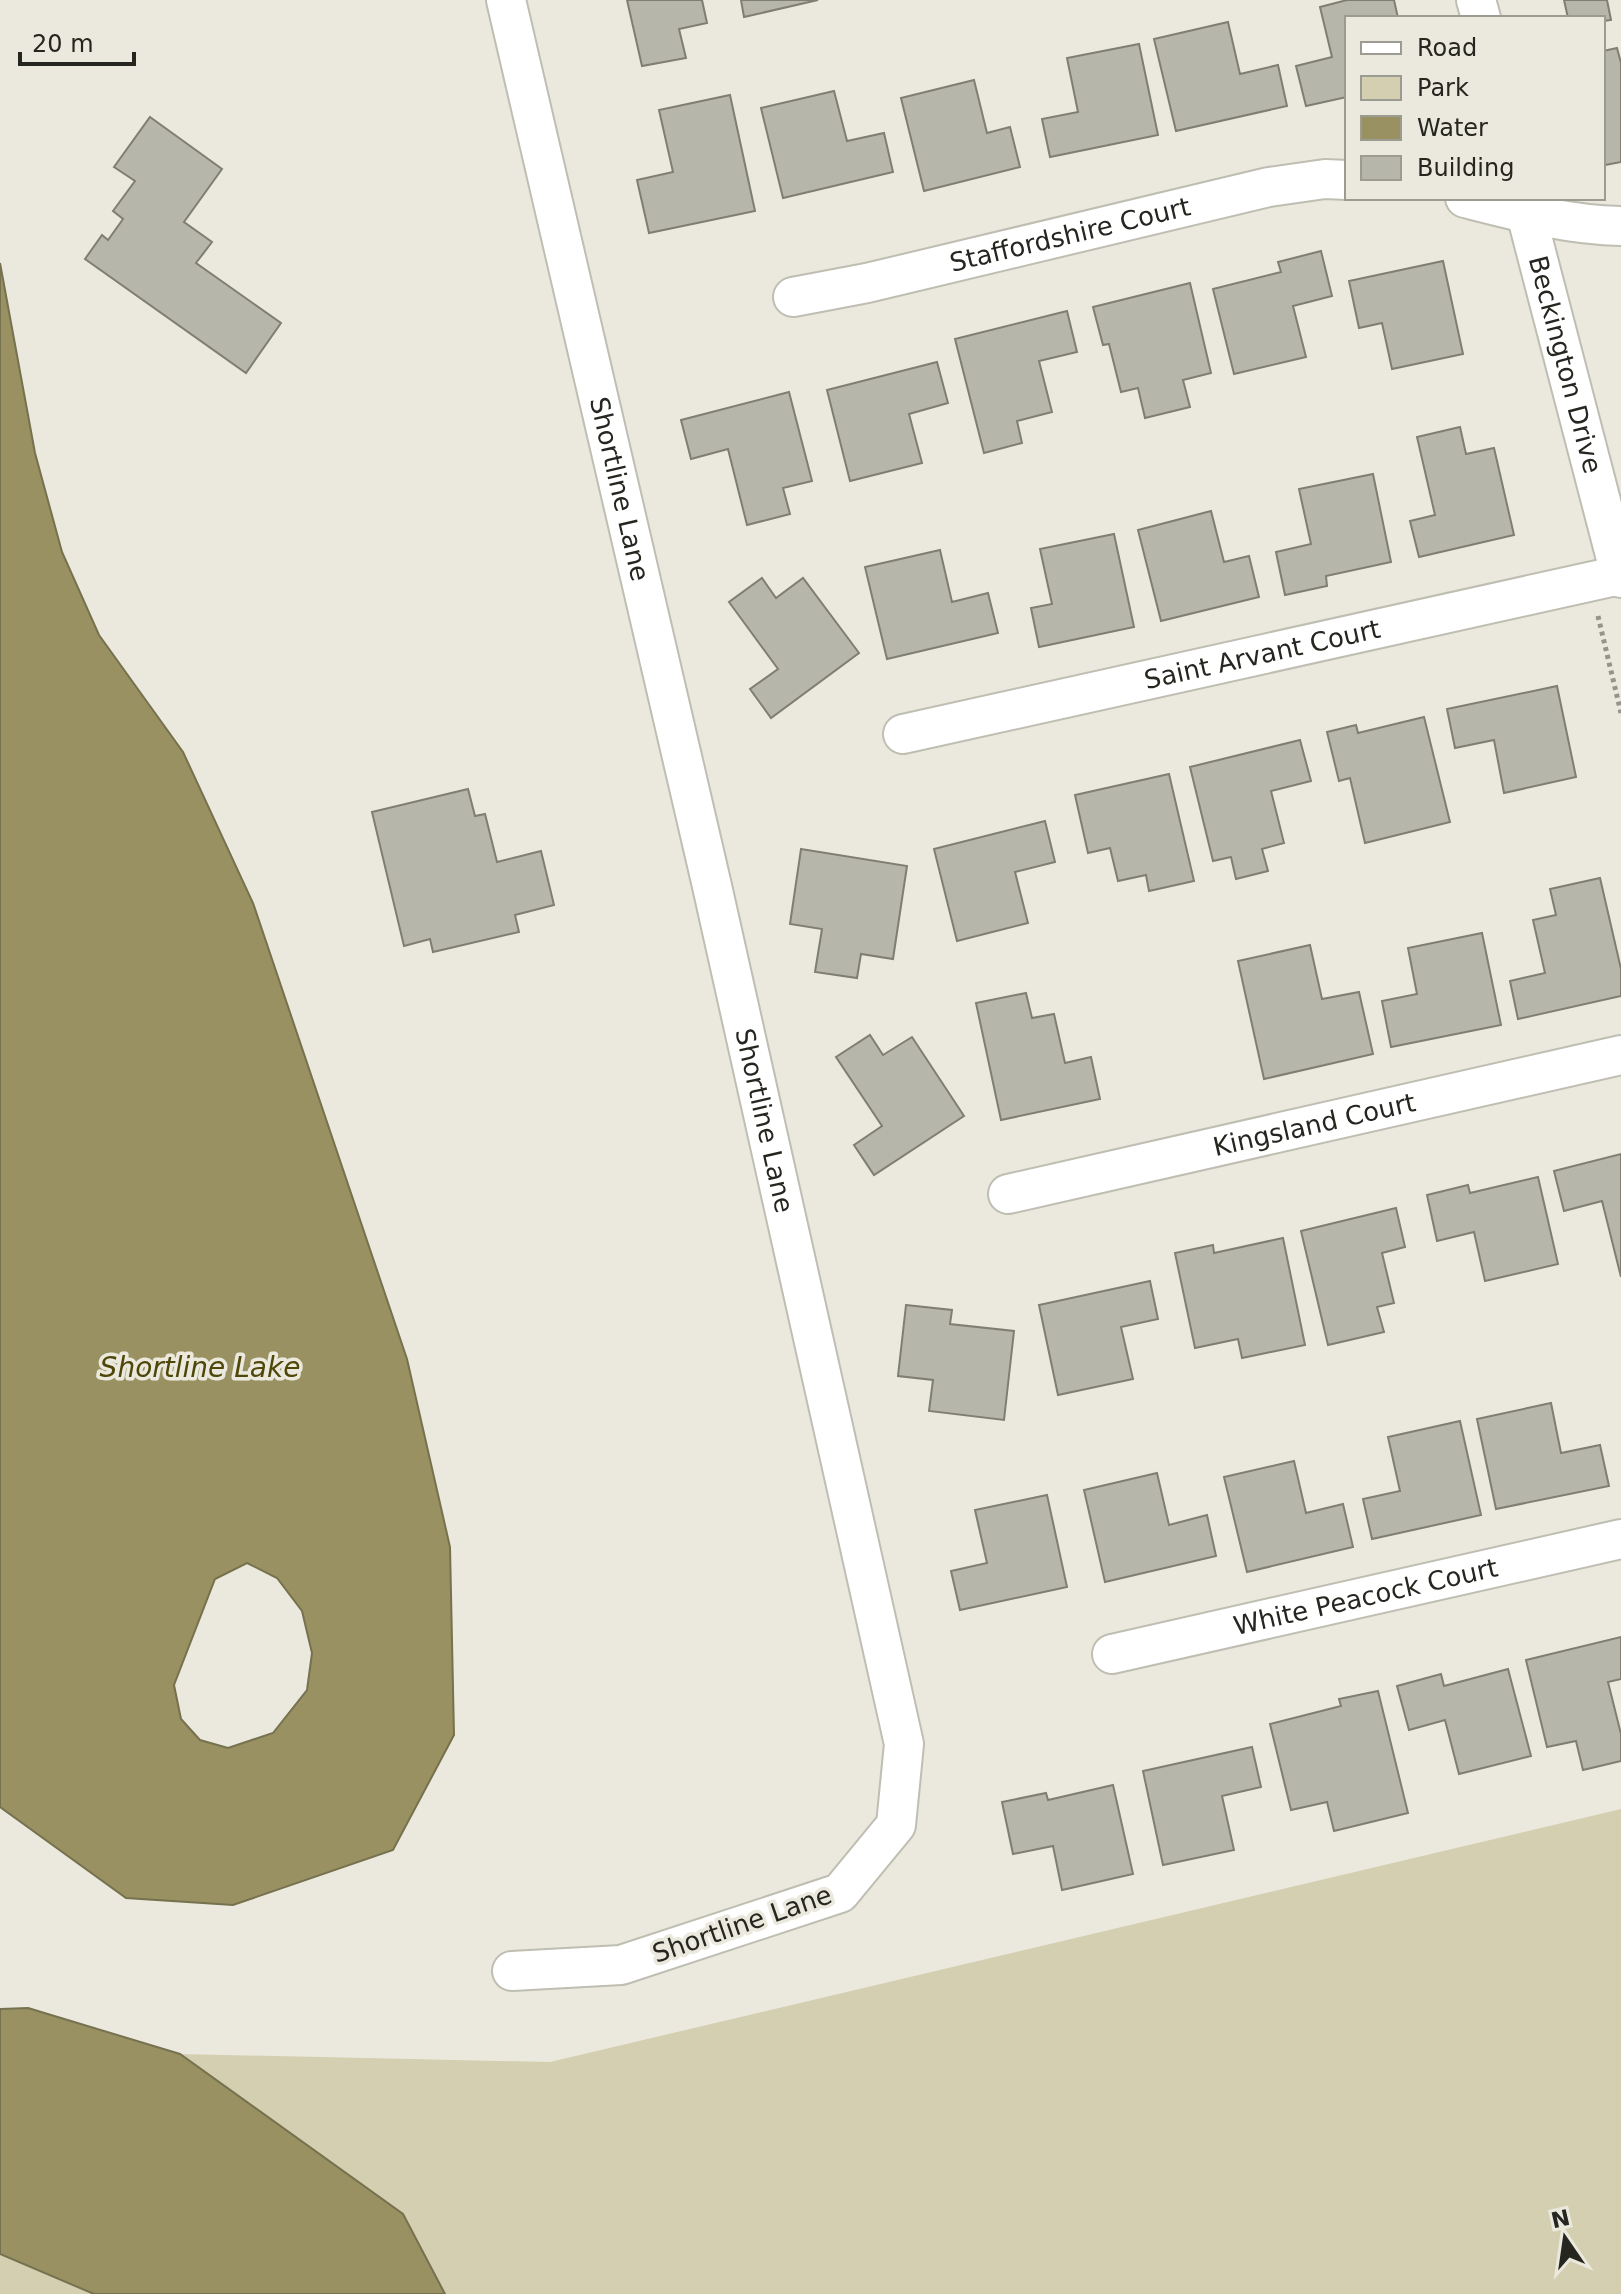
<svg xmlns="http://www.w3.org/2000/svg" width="1621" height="2294" viewBox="0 0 1621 2294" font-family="'DejaVu Sans',sans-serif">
<rect width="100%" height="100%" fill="#ebe9dd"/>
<!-- green -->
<g fill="#d4cfb1">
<path d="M1621 1809V2294H445L403 2214 180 2054 550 2062Z"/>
<path d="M0 2254 91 2291 94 2294H0Z"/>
</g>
<!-- water -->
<g fill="#999162" stroke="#76714e" stroke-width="2" fill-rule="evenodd">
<path d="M0 263 35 453 62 552 99 635 183 752 253 903 407 1359 450 1547 454 1735 393 1850 233 1905 126 1898 0 1807ZM247 1563 277 1578 302 1611 312 1653 307 1690 273 1733 228 1748 200 1740 181 1719 174 1685 215 1579Z"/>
<path d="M28 2008 180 2054 403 2214 445 2294H94L0 2254V2009Z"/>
</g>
<!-- building -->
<g fill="#b7b6aa" stroke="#807e73" stroke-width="2">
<path d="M627 0H702L707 23 679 29 686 58 642 66Z"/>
<path d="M741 0H818L744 17Z"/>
<path d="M1347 0H1394L1398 18H1347V97L1306 106 1296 66 1332 57 1320 7Z"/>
<path d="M1564 0H1607L1611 20 1603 21V18H1568Z"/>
<path d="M1228 22 1240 74 1278 65 1287 106 1176 131 1154 39Z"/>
<path d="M1139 44 1158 135 1050 157 1042 119 1078 112 1067 58Z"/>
<path d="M1617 48 1621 63V162L1605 165 1603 51Z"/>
<path d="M974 80 987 133 1010 127 1020 167 924 191 901 98Z"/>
<path d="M834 91 847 141 884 133 893 172 783 198 761 108Z"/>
<path d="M730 95 755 211 649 233 637 180 673 172 659 110Z"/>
<path d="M150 117 222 169 184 222 212 242 196 263 281 323 246 373 85 259 102 235 108 240 123 219 113 211 135 181 114 167Z"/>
<path d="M1321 251 1332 296 1293 306 1306 357 1234 374 1213 289 1281 272 1278 262Z"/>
<path d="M1443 261 1463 354 1392 369 1382 323 1359 328 1349 281Z"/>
<path d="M1190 283 1211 373 1183 380 1190 407 1145 418 1138 388 1121 392 1109 344 1103 345 1093 307Z"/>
<path d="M1067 311 1077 352 1039 361 1052 412 1017 421 1022 443 984 453 955 339Z"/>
<path d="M937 362 948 403 909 414 922 463 850 481 827 390Z"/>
<path d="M789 392 812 481 783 488 790 514 747 525 728 449 691 459 681 420Z"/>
<path d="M1460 427 1466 454 1494 448 1514 535 1419 557 1410 521 1435 515 1417 437Z"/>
<path d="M1373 474 1391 562 1326 576 1327 586 1285 595 1276 552 1311 544 1299 489Z"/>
<path d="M1211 511 1224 562 1249 556 1259 597 1161 621 1138 530Z"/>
<path d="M1114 534 1134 627 1039 647 1031 608 1052 604 1040 549Z"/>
<path d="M940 550 952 602 988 593 998 633 887 659 865 567Z"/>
<path d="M762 578 776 598 803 578 859 653 771 718 750 689 778 669 729 602Z"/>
<path d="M1557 686 1576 777 1504 793 1494 740 1455 748 1447 709Z"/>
<path d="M1424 717 1450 822 1365 843 1350 778 1339 781 1327 732 1356 725 1358 733Z"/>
<path d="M1300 740 1311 781 1271 791 1284 843 1262 849 1268 871 1236 879 1231 857 1213 861 1190 767Z"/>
<path d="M1169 774 1194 881 1149 891 1146 875 1118 881 1110 848 1088 853 1075 795Z"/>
<path d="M468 789 475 816 485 814 497 862 541 851 554 905 515 915 519 932 433 952 430 939 404 946 372 812Z"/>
<path d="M1045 821 1055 862 1015 872 1028 923 957 941 934 849Z"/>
<path d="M801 849 907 866 893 959 861 954 857 978 815 972 822 929 790 924Z"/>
<path d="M1600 878 1621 969V996L1518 1019 1510 981 1545 973 1533 920 1556 915 1550 889Z"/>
<path d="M1482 933 1501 1025 1391 1047 1382 1001 1417 994 1408 948Z"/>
<path d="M1310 945 1322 999 1359 992 1373 1054 1264 1079 1238 961Z"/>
<path d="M1026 993 1032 1018 1054 1014 1065 1063 1091 1057 1100 1099 1001 1120 976 1003Z"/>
<path d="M870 1035 883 1055 912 1037 964 1116 874 1175 854 1145 882 1126 836 1057Z"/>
<path d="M1621 1154V1277L1602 1201 1564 1211 1554 1171Z"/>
<path d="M1538 1177 1558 1264 1485 1281 1474 1232 1437 1241 1427 1195 1468 1185 1470 1193Z"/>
<path d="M1396 1208 1405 1247 1382 1253 1394 1303 1377 1307 1384 1332 1328 1345 1301 1231Z"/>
<path d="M1283 1238 1305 1345 1242 1358 1238 1339 1195 1348 1175 1253 1213 1245 1214 1253Z"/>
<path d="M1150 1281 1158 1319 1121 1327 1133 1379 1058 1395 1039 1305Z"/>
<path d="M906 1305 952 1310 950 1324 1014 1331 1004 1420 929 1411 933 1380 898 1376Z"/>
<path d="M1551 1403 1561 1453 1600 1445 1609 1486 1496 1509 1477 1419Z"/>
<path d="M1460 1421 1481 1515 1372 1539 1363 1499 1400 1491 1388 1437Z"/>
<path d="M1294 1461 1306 1513 1343 1504 1353 1547 1247 1572 1224 1477Z"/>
<path d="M1157 1473 1169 1525 1207 1515 1216 1556 1105 1582 1084 1490Z"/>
<path d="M1047 1495 1067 1587 960 1610 951 1571 987 1563 975 1510Z"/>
<path d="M1621 1637V1679L1608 1682 1621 1734V1761L1583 1770 1576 1741 1547 1747 1526 1660Z"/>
<path d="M1508 1669 1531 1756 1459 1774 1445 1720 1409 1730 1397 1686 1441 1674 1444 1686Z"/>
<path d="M1378 1691 1408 1813 1334 1831 1327 1802 1291 1810 1270 1724 1341 1706 1339 1699Z"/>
<path d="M1252 1747 1261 1787 1222 1796 1234 1850 1163 1865 1143 1771Z"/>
<path d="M1113 1785 1133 1874 1062 1890 1053 1846 1013 1854 1002 1802 1046 1793 1048 1800Z"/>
</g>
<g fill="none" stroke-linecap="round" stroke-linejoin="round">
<defs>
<g id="minor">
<path id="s1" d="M506 0 712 886 904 1744 896 1825 840 1893 621 1965 512 1971"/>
<path d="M1476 0 1481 18"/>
<path d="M1465 198C1516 211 1568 225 1621 226"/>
<path id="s2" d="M1522 198 1621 578"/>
<path id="s3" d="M793 297 867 283 1269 187 1325 179 1347 180"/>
<path id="s4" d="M903 734 1620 575"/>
<path id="s5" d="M1008 1194 1621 1055"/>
<path id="s6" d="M1112 1654 1621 1539"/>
</g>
</defs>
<!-- minor casing -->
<use href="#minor" stroke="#bfbeb2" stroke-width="42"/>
<!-- path -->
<path stroke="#95948b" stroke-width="5" stroke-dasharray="4 4" stroke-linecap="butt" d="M1598 616 1621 713"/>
<!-- minor -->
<use href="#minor" stroke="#fff" stroke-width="38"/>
</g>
<g text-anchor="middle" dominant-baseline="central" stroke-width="7" stroke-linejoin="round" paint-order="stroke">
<!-- street labels -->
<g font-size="26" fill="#262621" stroke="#ebe9dd">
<text stroke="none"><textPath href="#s3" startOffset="284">Staffordshire Court</textPath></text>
<text stroke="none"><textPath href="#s2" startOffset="172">Beckington Drive</textPath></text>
<text stroke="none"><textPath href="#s1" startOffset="502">Shortline Lane</textPath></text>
<text stroke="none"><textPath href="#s4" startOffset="368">Saint Arvant Court</textPath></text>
<text stroke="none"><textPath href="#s1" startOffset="1150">Shortline Lane</textPath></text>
<text stroke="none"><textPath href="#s5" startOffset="314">Kingsland Court</textPath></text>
<text stroke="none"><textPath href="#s6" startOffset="260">White Peacock Court</textPath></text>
<text transform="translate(742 1924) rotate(-19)">Shortline Lane</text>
</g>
<!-- water labels -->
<g font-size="28" font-style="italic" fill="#4f4609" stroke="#ebe9dd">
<text x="200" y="1367">Shortline Lake</text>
</g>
</g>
<!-- legend -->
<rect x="1345" y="16" width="260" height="184" fill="#ebe9dd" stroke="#9c9b92" stroke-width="2"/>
<rect x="1361" y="42" width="40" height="12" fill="#ffffff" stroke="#9c9b92" stroke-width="2"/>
<text x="1417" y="56" font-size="24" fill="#262621">Road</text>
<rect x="1361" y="76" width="40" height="24" fill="#d4cfb1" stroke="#9c9b92" stroke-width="2"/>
<text x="1417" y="96" font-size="24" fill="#262621">Park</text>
<rect x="1361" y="116" width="40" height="24" fill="#999162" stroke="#9c9b92" stroke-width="2"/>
<text x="1417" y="136" font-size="24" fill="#262621">Water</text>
<rect x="1361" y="156" width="40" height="24" fill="#b7b6aa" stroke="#9c9b92" stroke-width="2"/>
<text x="1417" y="176" font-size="24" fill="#262621">Building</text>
<!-- north arrow -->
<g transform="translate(1565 2238) rotate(347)" stroke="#ebe9dd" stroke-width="6" paint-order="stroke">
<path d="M0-6L14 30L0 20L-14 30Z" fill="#262621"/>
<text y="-12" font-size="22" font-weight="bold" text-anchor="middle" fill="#262621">N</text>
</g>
<!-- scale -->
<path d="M20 52v12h114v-12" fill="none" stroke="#262621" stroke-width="4"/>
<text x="32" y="52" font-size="24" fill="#262621" stroke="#ebe9dd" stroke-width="6" paint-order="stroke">20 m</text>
</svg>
